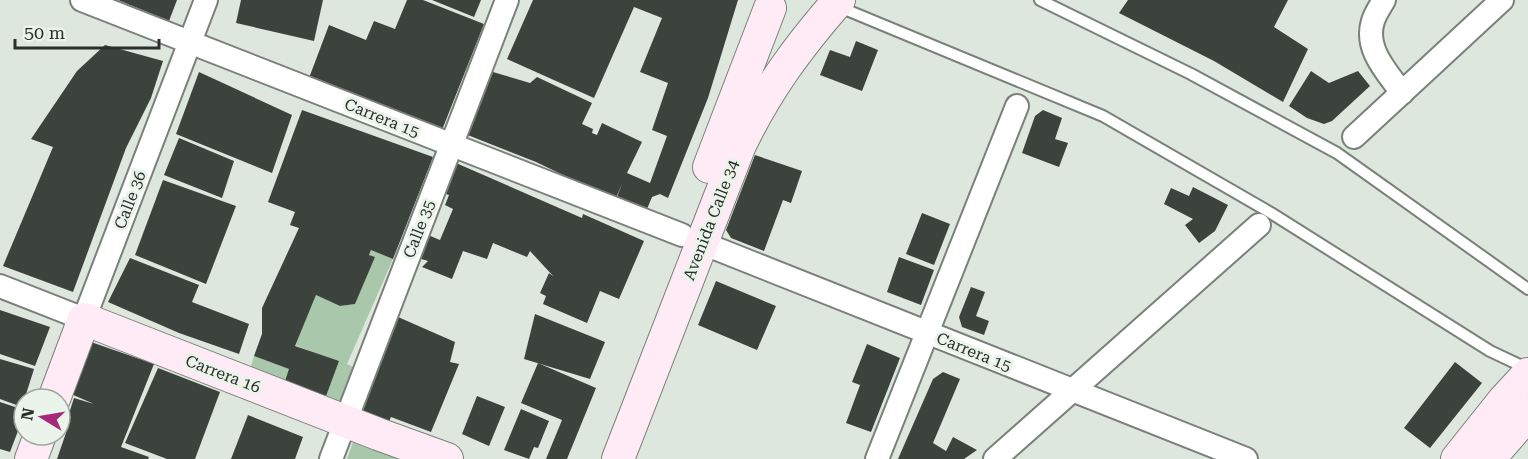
<svg xmlns="http://www.w3.org/2000/svg" width="1528" height="459" viewBox="0 0 1528 459" font-family="'Roboto Serif',serif">
<rect width="100%" height="100%" fill="#dee7de"/>
<!-- green -->
<g fill="#a9c7aa">
<path d="M371 250 393 259 347 364 353 367 336 413 247 380 254 356 289 369 325 399 338 363 295 345 316 295 340 306 355 304 374 257 369 255Z"/>
<path d="M354 439 404 459H347Z"/>
</g>
<!-- building -->
<g fill="#3c433d">
<path d="M118 0H177L169 21Z"/>
<path d="M241 0H323L314 41 236 23Z"/>
<path d="M407 0H423L484 24 442 130 309 78 329 25 366 40 374 21 395 29Z"/>
<path d="M432 0H481L474 17Z"/>
<path d="M533 0H738L708 98 668 198 660 194 652 197 647 209 617 197 622 184 615 200 536 162 465 134 493 72 530 83 537 77 592 103 582 124 593 129 592 133 597 135 602 123 642 142 627 173 650 183 667 136 652 130 668 83 640 72 662 18 634 7 594 98 507 59Z"/>
<path d="M1128 0H1288L1274 27 1308 49 1283 102 1214 61 1119 13Z"/>
<path d="M856 41 878 50 862 91 820 75 830 50 850 57Z"/>
<path d="M105 45 163 61 151 98 126 148 73 292 3 266 53 147 31 139 77 71Z"/>
<path d="M1311 71 1329 83 1358 71 1370 86 1332 121 1324 124 1307 118 1289 106Z"/>
<path d="M199 72 292 115 272 173 176 134Z"/>
<path d="M302 110 433 157 393 259 371 250 369 255 375 257 355 304 340 306 316 295 295 346 339 361 325 399 284 384 289 369 254 356 262 334V308L299 228 290 225 295 212 268 202Z"/>
<path d="M1043 110 1062 118 1055 139 1068 143 1059 167 1022 153 1035 116Z"/>
<path d="M179 138 234 161 222 198 164 175Z"/>
<path d="M755 155 802 171 791 203 783 200 764 251 731 238 726 230Z"/>
<path d="M456 163 582 218 583 214 644 241 619 299 600 291 587 323 543 304 546 296 540 293 549 273 554 277 530 251 527 257 493 243 487 259 463 251 452 279 422 267 428 261 418 258 428 235 440 240 453 209 445 205 449 195 443 193Z"/>
<path d="M163 180 236 206 206 284 135 255Z"/>
<path d="M1193 187 1228 205 1215 231 1199 243 1185 225 1193 219 1164 204 1171 188 1189 196Z"/>
<path d="M922 213 950 224 934 265 906 254Z"/>
<path d="M899 257 934 270 921 305 887 292Z"/>
<path d="M130 258 199 285 192 302 249 324 239 354 179 333 108 302Z"/>
<path d="M716 281 776 306 757 350 698 325Z"/>
<path d="M971 287 985 292 976 316 989 321 984 335 962 327 959 317Z"/>
<path d="M0 310 50 327 35 366 0 354Z"/>
<path d="M535 314 605 342 590 379 524 359Z"/>
<path d="M398 317 455 342 450 362 459 364 431 432 391 417 387 426 357 414Z"/>
<path d="M91 342 154 364 121 447 149 457 148 459H57L67 430 64 429 74 398 94 404 71 394Z"/>
<path d="M867 344 900 358 871 432 846 423 860 385 852 382Z"/>
<path d="M0 359 34 369 22 407 0 399Z"/>
<path d="M1455 362 1482 383 1430 448 1404 428Z"/>
<path d="M538 363 596 388 567 459H546L562 420 521 403Z"/>
<path d="M158 368 220 392 195 459H167L125 443Z"/>
<path d="M943 372 960 379 933 443 946 451 953 437 977 450 964 459H898L933 379Z"/>
<path d="M477 396 505 407 489 446 462 434Z"/>
<path d="M0 402 24 410V415L10 452 0 449Z"/>
<path d="M521 409 549 421 538 448 534 447 529 459 504 450Z"/>
<path d="M248 415 303 437 295 459H231Z"/>
</g>
<g fill="none" stroke-linecap="round" stroke-linejoin="round">
<defs>
<g id="lane">
<path d="M1040 0 1191 74 1337 153 1528 289"/>
<path d="M837 6 1103 116 1271 213 1490 351 1528 369"/>
</g>
<g id="street">
<path d="M82 0 682 235"/>
<path d="M1384 0C1380 7 1375 14 1373 21 1364 49 1387 72 1402 93"/>
<path d="M1354 137 1502 0"/>
<path d="M702 243 1246 459"/>
<path d="M0 286 84 319 206 0"/>
<path d="M331 459 507 0"/>
<path d="M877 459 1017 106"/>
<path d="M995 459 1259 225"/>
</g>
<g id="secondary">
<path d="M709 167 770 8"/>
<path d="M54 399 84 319 378 434 447 459"/>
<path d="M31 459 40 435"/>
<path d="M618 459 740 145C767 89 798 47 839 0"/>
<path d="M1457 459 1504 400 1528 374"/>
<path d="M1489 459 1528 414"/>
</g>
</defs>
<!-- lane casing -->
<use href="#lane" stroke="#7a817a" stroke-width="14"/>
<!-- street casing -->
<use href="#street" stroke="#7a817a" stroke-width="26"/>
<!-- secondary casing -->
<use href="#secondary" stroke="#7a817a" stroke-width="34"/>
<!-- lane -->
<use href="#lane" stroke="#fff" stroke-width="10"/>
<!-- street -->
<use href="#street" stroke="#fff" stroke-width="22"/>
<!-- secondary -->
<use href="#secondary" stroke="#ffebf6" stroke-width="32"/>
</g>
<g text-anchor="middle" dominant-baseline="central" stroke-width="6" stroke-linejoin="round" paint-order="stroke">
<!-- street labels -->
<g font-size="16" fill="#2b2e2b" stroke="#ebf4eb">
<text transform="translate(382 118) rotate(22)">Carrera 15</text>
<text transform="translate(130 200) rotate(-69)">Calle 36</text>
<text transform="translate(711 220) rotate(-69)">Avenida Calle 34</text>
<text transform="translate(419 229) rotate(-69)">Calle 35</text>
<text transform="translate(974 352) rotate(22)">Carrera 15</text>
<text transform="translate(223 374) rotate(21)">Carrera 16</text>
</g>
</g>
<!-- north arrow -->
<g transform="translate(42 417) rotate(281)"><circle r="28" fill="#ebf4eb" stroke="#9ea59e" stroke-width="1.5"/>
<path d="M0-4.5L10 22L0 15L-10 22Z" fill="#a62879"/>
<text y="-9" font-size="16" font-weight="bold" text-anchor="middle" fill="#2b2e2b">N</text>
</g>
<!-- scale -->
<path d="M15 39v9h144v-9" fill="none" stroke="#2b2e2b" stroke-width="3"/>
<text x="24" y="39" font-size="18" fill="#2b2e2b" stroke="#ebf4eb" stroke-width="4.5" paint-order="stroke">50 m</text>
</svg>
